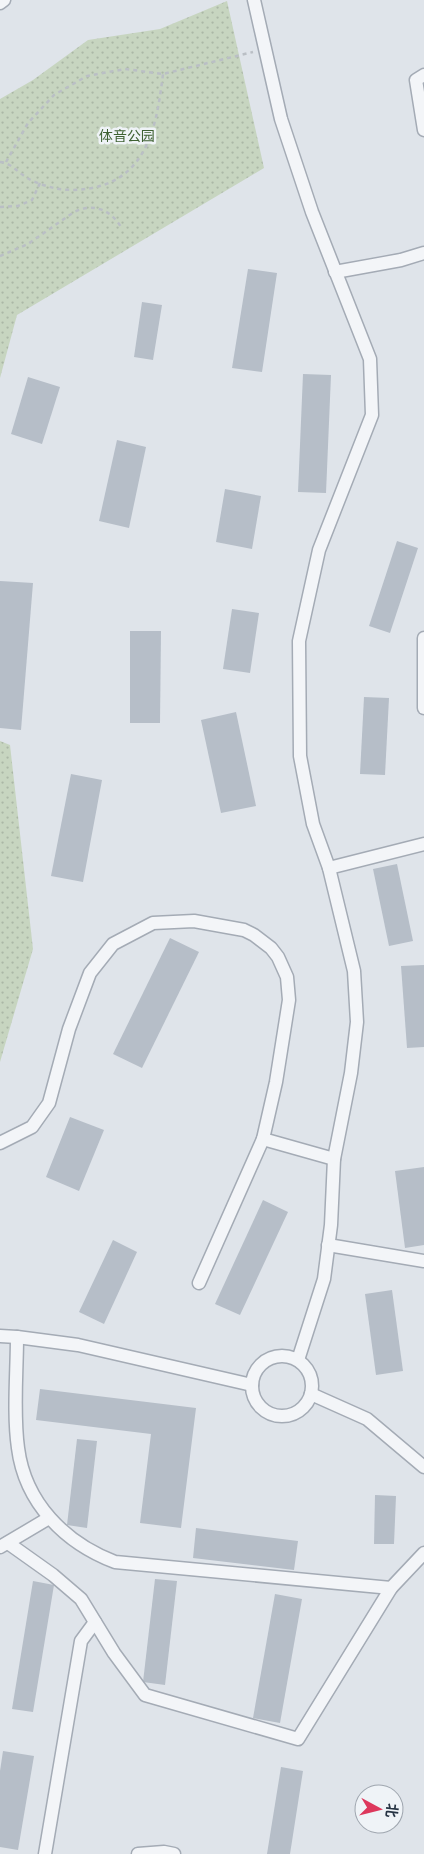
<svg xmlns="http://www.w3.org/2000/svg" width="424" height="1854" viewBox="0 0 424 1854" font-family="'Noto Sans','Noto Sans SC',sans-serif">
<defs>
<pattern id="green-dots" width="8" height="8" patternUnits="userSpaceOnUse" patternTransform="scale(1.25)"><rect width="8" height="8" fill="#c7d5c0"/><path d="M2 2h.1M6 6h.1" fill="none" stroke="#abb7a6" stroke-width="1.8" stroke-linecap="round"/></pattern>
</defs>
<rect width="100%" height="100%" fill="#dfe4ea"/>
<!-- green -->
<g fill="url(#green-dots)">
<path d="M227 1 264 168 17 315 0 378V99L33 80 88 40 160 29Z"/>
<path d="M0 741 10 745 33 949 0 1062Z"/>
</g>
<!-- building -->
<g fill="#b6bec8">
<path d="M248 269 277 273 262 372 232 368Z"/>
<path d="M142 302 162 305 153 360 134 357Z"/>
<path d="M303 374 331 375 326 493 298 492Z"/>
<path d="M28 377 60 387 42 444 11 434Z"/>
<path d="M117 440 146 447 129 528 99 521Z"/>
<path d="M225 489 261 496 252 549 216 542Z"/>
<path d="M397 541 418 548 390 633 369 626Z"/>
<path d="M0 581 33 583 21 730 0 728Z"/>
<path d="M232 609 259 613 250 673 223 669Z"/>
<path d="M130 631H161L160 723H130Z"/>
<path d="M364 697 389 698 385 775 360 774Z"/>
<path d="M236 712 256 806 221 813 201 720Z"/>
<path d="M71 774 102 780 83 882 51 876Z"/>
<path d="M397 864 413 941 389 946 373 869Z"/>
<path d="M170 938 199 952 142 1068 113 1054Z"/>
<path d="M424 965V1047L407 1048 401 966Z"/>
<path d="M70 1117 104 1130 79 1191 46 1177Z"/>
<path d="M424 1167V1245L405 1248 395 1171Z"/>
<path d="M263 1200 288 1212 240 1315 215 1304Z"/>
<path d="M113 1240 137 1252 104 1324 79 1312Z"/>
<path d="M392 1290 403 1371 376 1375 365 1294Z"/>
<path d="M40 1389 196 1408 181 1528 140 1523 151 1434 36 1420Z"/>
<path d="M77 1439 97 1441 87 1528 67 1525Z"/>
<path d="M375 1495 396 1496 394 1544H374Z"/>
<path d="M196 1528 298 1541 294 1570 193 1558Z"/>
<path d="M155 1579 177 1581 165 1685 143 1682Z"/>
<path d="M33 1581 54 1585 33 1712 12 1709Z"/>
<path d="M275 1594 302 1599 280 1723 253 1718Z"/>
<path d="M3 1751 34 1756 18 1850 0 1847V1771Z"/>
<path d="M281 1767 303 1771 290 1854H267Z"/>
</g>
<g fill="none" stroke-linecap="round" stroke-linejoin="round">
<defs>
<g id="minor">
<path d="M254 0 281 119 312 212 370 359 372 415 319 550 299 641 300 756 313 824 329 868 354 971 357 1022 351 1073 334 1159 331 1225 324 1279 298 1360"/>
<path d="M0 3 4 0"/>
<path d="M424 75 416 80 424 130"/>
<path d="M335 272 401 260 424 253"/>
<path d="M424 638V708"/>
<path d="M329 868 424 844"/>
<path d="M0 1143 32 1127 49 1103 69 1029 90 973 113 944 153 923 194 921 244 930 254 935 271 948 278 957 287 977 289 1000 276 1082 263 1139 334 1159"/>
<path d="M328 1245 424 1261"/>
<path d="M199 1283 263 1139"/>
<path d="M0 1336 17 1337 78 1345 252 1385"/>
<path d="M17 1337C17 1372 13 1413 18 1448 25 1503 65 1543 115 1562L391 1588"/>
<circle cx="282" cy="1386" r="30"/>
<path d="M311 1394 367 1419 424 1467"/>
<path d="M8 1543 53 1575 81 1599 114 1653 145 1695 298 1739 391 1588 424 1553"/>
<path d="M0 1547 49 1518"/>
<path d="M45 1854 81 1641 95 1622"/>
<path d="M138 1854 164 1852 174 1854"/>
</g>
</defs>
<!-- minor casing -->
<use href="#minor" stroke="#a4abb5" stroke-width="15"/>
<!-- path -->
<g stroke="#babfc5" stroke-width="2.5" stroke-dasharray="4 4" stroke-linecap="butt">
<path d="M0 162C12 163 19 174 29 179 36 183 46 186 54 188 66 191 81 190 92 188 149 177 157 122 163 74"/>
<path d="M6 162 28 123 54 95 87 76 125 69 163 74 253 52"/>
<path d="M0 207 18 206 32 200 40 183"/>
<path d="M0 256 28 244 74 212C93 203 110 209 121 227"/>
</g>
<!-- minor -->
<use href="#minor" stroke="#f3f5f8" stroke-width="12"/>
</g>
<g text-anchor="middle" dominant-baseline="central" stroke-width="5" stroke-linejoin="round" paint-order="stroke">
<!-- park labels -->
<g font-size="14" fill="#3e6132" stroke="#eff3f7">
<text x="127" y="135">体音公园</text>
</g>
</g>
<!-- north arrow -->
<g transform="translate(379 1809) rotate(97)"><circle r="24" fill="#eff3f7" stroke="#9fa6af"/>
<path d="M0-4L9 19L0 12L-9 19Z" fill="#dd375c"/>
<text y="-8" font-size="14" font-weight="bold" text-anchor="middle" fill="#263343">北</text>
</g>
</svg>
